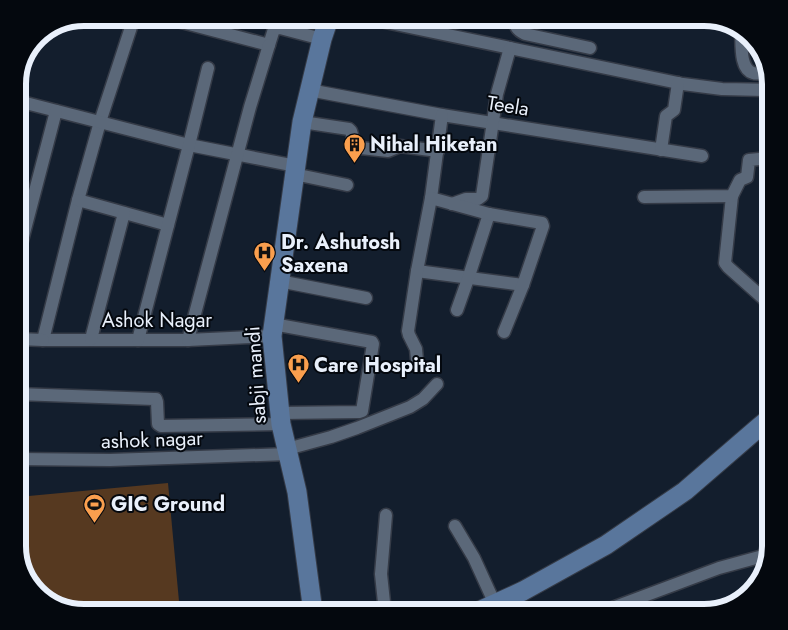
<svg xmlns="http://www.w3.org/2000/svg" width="788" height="630" viewBox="0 0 788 630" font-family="Jost,sans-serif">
<rect width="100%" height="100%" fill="#131e2d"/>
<!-- green -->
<path fill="#563920" d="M168 483 180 612H84L40 596 18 550V497Z"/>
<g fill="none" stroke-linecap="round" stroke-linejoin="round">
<defs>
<g id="street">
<path d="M134 18 100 122 78 200 43 340H188L272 336"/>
<path d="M166 18 269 45 274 29 280 28 322 39"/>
<path d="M366 18 683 84 722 89 770 90"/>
<path d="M515 18C515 27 517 30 525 34L590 48"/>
<path d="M741 31C742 42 739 69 753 73 756 74 762 73 765 72"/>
<path d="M309 90 442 115 702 156"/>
<path d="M18 101 189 145 296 166"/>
<path d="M302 122 349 129 351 131 355 145 361 148 388 151 400 146 438 151"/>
<path d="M661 150 666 116 674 110 678 83"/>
<path d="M294 174 347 185"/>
<path d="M732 196 725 263 728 267 764 299 770 306"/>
<path d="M644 197 732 196 740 180 747 177 749 160 768 158 770 152"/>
<path d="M431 198 442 115"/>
<path d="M78 200 168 225"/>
<path d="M452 204 466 199H478L482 196 497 94 510 48"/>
<path d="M18 256 56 111"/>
<path d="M417 271 523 285"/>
<path d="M279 281 366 298"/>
<path d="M457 310 468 279 489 214"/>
<path d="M273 324 372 342 373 344 362 411 359 412 280 413"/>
<path d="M18 339 43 340"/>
<path d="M91 339 124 213"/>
<path d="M138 340 189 145 208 68"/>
<path d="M188 340 250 107 269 45"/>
<path d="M417 360 416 349 409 335 408 331 417 271 431 198 489 214 542 223 543 226 523 285 504 332"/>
<path d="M18 394 154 399H156L157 402 158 424 161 426 281 424"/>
<path d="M287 449 331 437 357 428 410 407 423 399 437 384"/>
<path d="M18 459 110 460 288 454"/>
<path d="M455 526 474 558 495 604"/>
<path d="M604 611 719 568 767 555"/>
<path d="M385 612 381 574 386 515"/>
</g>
<g id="secondary">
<path d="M313 612 297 492 281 424 272 336 302 122 322 39 329 18"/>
<path d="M477 612 523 591 606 545 685 491 758 428 770 418"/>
</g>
</defs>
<!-- street casing -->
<use href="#street" stroke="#353b47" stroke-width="15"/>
<!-- secondary casing -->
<use href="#secondary" stroke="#353b47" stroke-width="21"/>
<!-- street -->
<use href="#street" stroke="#5b6879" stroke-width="12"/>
<!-- secondary -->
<use href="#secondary" stroke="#59769c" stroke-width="19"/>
</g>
<!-- icons -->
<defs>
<symbol id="building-pin" viewBox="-11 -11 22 30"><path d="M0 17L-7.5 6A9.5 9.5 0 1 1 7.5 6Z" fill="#fa9f4e" stroke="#04080e"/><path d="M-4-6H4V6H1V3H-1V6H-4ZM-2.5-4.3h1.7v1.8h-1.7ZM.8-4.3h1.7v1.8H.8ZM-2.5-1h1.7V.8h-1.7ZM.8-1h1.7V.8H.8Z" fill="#111"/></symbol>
<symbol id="hospital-pin" viewBox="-11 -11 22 30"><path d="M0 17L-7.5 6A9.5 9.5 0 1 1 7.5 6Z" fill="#fa9f4e" stroke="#04080e"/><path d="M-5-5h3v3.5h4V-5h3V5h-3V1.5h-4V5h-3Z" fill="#111"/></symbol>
<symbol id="stadium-pin" viewBox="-11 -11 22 30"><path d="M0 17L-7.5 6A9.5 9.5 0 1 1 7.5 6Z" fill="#fa9f4e" stroke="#04080e"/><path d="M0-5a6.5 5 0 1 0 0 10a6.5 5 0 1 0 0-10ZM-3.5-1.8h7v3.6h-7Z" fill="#111"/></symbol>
</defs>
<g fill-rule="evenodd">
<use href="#building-pin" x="342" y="132" width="25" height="34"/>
<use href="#hospital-pin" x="252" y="240" width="25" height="34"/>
<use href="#hospital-pin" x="286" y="352" width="25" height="34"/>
<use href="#stadium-pin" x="82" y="492" width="25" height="34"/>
</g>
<g text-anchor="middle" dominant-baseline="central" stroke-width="4" stroke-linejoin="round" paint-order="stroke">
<!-- street labels -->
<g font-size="20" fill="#e9f0fb" stroke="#04080e">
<text transform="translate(508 106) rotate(9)">Teela</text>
<text x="157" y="320">Ashok Nagar</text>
<text transform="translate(256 375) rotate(-94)">sabji mandi</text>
<text transform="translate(152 440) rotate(-2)">ashok nagar</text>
</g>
<!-- poi labels -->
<g font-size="20" font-weight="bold" fill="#e9f0fb" stroke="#04080e" text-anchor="start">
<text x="370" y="144">Nihal Hiketan</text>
<text x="281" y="242">Dr. Ashutosh<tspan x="281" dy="23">Saxena</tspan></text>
<text x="314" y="365">Care Hospital</text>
<text x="111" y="504">GIC Ground</text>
</g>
</g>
<!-- crop -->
<path d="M0 0H788V630H0ZM84 26H704A58 58 0 0 1 762 84V546A58 58 0 0 1 704 604H84A58 58 0 0 1 26 546V84A58 58 0 0 1 84 26Z" fill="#04080e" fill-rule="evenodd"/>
<path fill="none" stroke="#e9f0fb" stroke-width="6" d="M84 26H704A58 58 0 0 1 762 84V546A58 58 0 0 1 704 604H84A58 58 0 0 1 26 546V84A58 58 0 0 1 84 26Z"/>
</svg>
